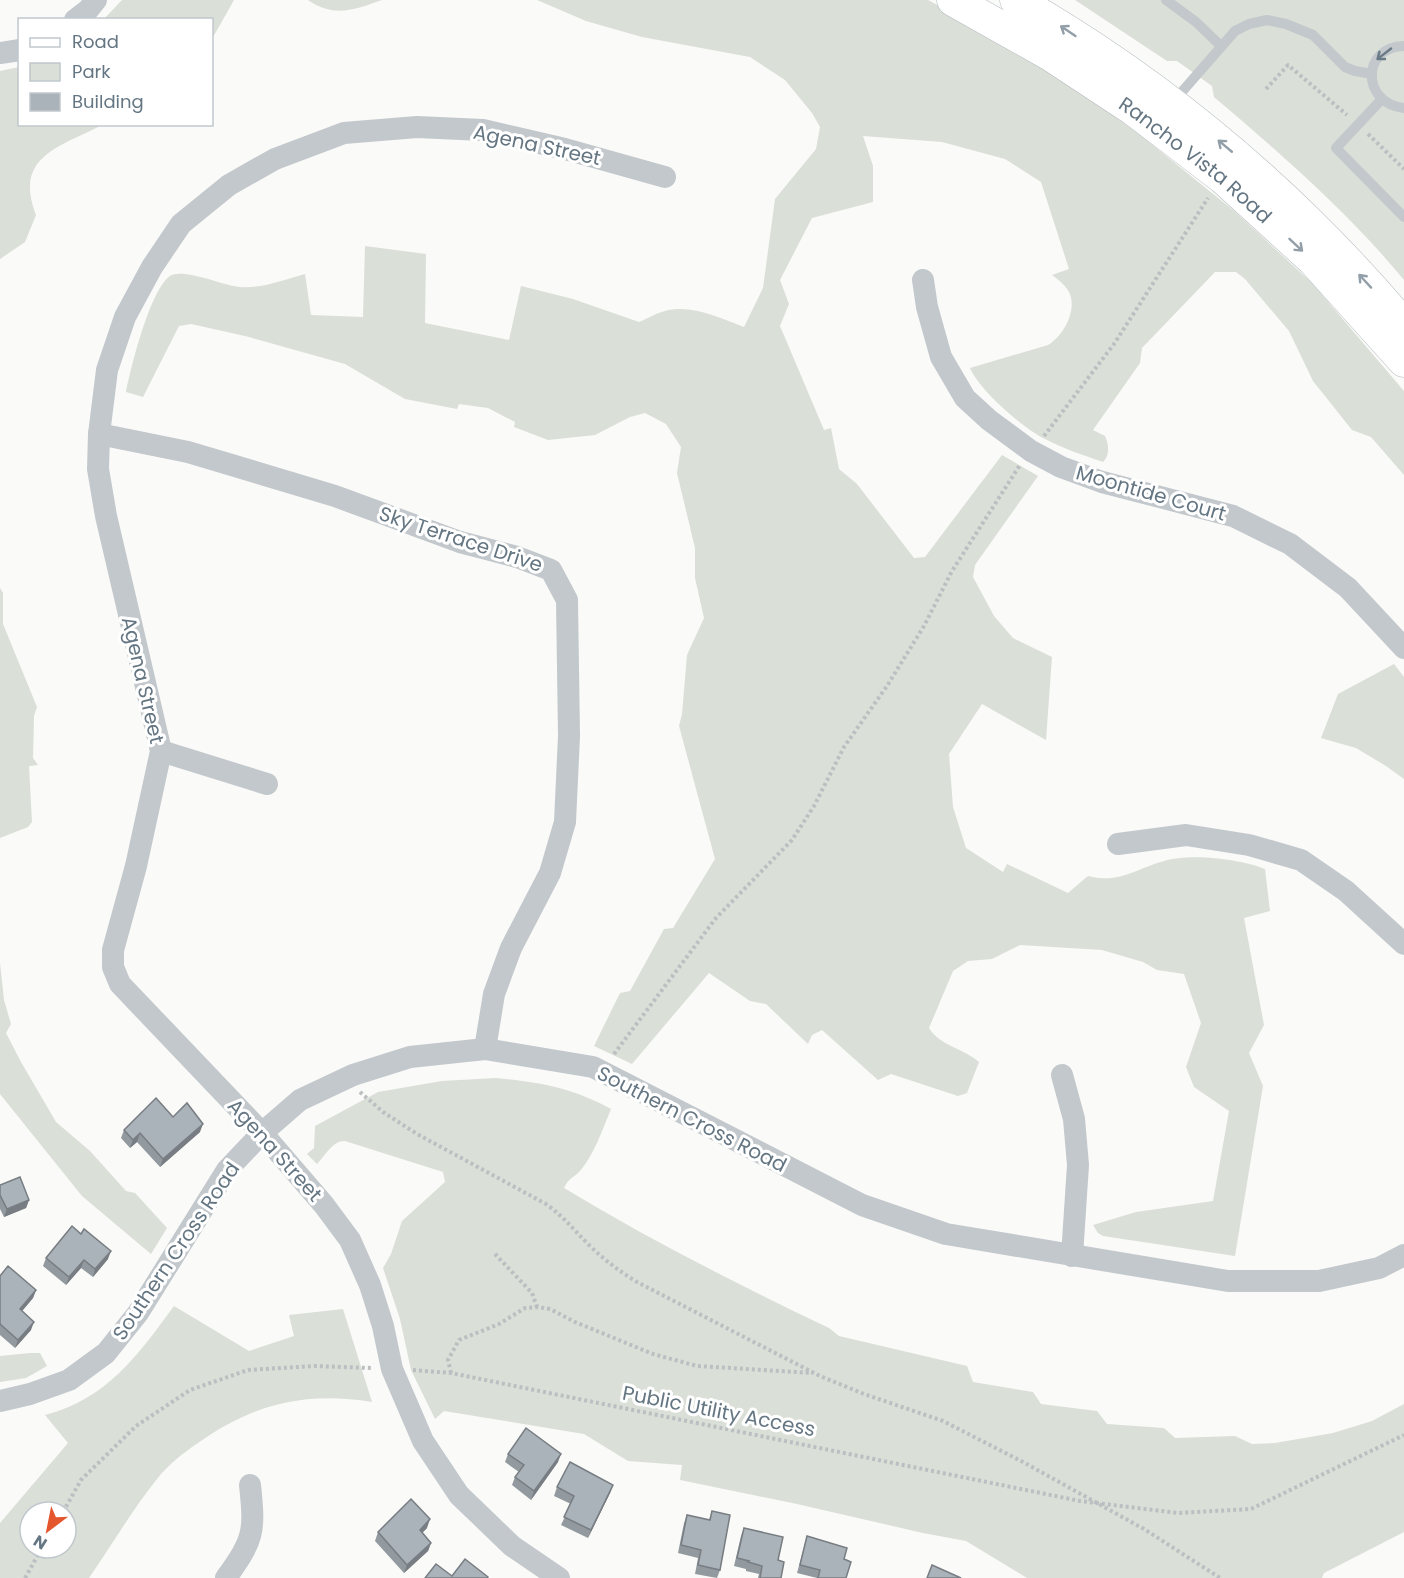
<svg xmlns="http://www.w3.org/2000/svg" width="1404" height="1578" viewBox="0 0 1404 1578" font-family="Poppins,sans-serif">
<rect width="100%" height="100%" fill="#fafaf8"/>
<!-- green -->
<g fill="#dadfd7" fill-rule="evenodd">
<path d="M122 0H234L212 39V20L104 19Z"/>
<path d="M308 0H382C354 10 334 18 308 0Z"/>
<path d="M537 0H928L1017 49 1134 130 1233 210 1312 283 1404 391V475L1371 437 1352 430 1313 381 1289 331 1245 279 1236 272H1215L1142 348 1140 363 1093 430 1105 436C1109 445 1110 455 1103 462 1083 455 1064 449 1045 439 1023 428 980 391 970 368L1048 345C1063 336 1078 310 1069 292 1065 285 1059 280 1052 275L1069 269 1041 182 1005 159 942 142 863 136 873 166V202L812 218 780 280 789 304 780 326 824 430 831 428 839 469 857 484 914 558 925 557 1002 455 1038 476 975 565 973 577 994 616 1013 638 1052 657 1046 740 982 704 949 754 953 807 966 848 1003 872 1007 864 1068 893 1088 876C1120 884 1135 869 1164 861 1190 853 1240 859 1265 869L1270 911 1244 918 1264 1025 1249 1053 1263 1086 1235 1256 1103 1236 1098 1233 1093 1225 1136 1212 1213 1201 1229 1111 1194 1087 1186 1067 1201 1023 1184 974 1157 970 1143 962 1102 950 1020 945 992 959 968 961 953 971 929 1028C940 1046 963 1048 979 1062L967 1093 958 1096 891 1074 878 1080 822 1030 812 1035 808 1044 766 1004 750 1001 709 973 632 1064 594 1046 620 993 630 991 664 929 673 928 715 859 679 726 682 714 687 655 704 618 695 578V548L677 473 681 447 666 424 645 413 630 417 595 435 548 440 514 427 515 422 488 408 459 404 457 409 405 399 345 364 245 336 191 324 179 326 143 397 126 392C131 367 150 290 170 276 181 268 219 283 233 286 256 291 283 280 305 274L311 315 363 317 365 246 426 254 425 323 509 340 521 286 573 299 639 322C647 319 656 313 665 311 692 304 719 318 744 327L763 288 775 199 816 149 820 127 812 113 785 80 750 57 642 37 586 21Z"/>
<path d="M1075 0H1404V280C1348 212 1281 154 1214 97L1212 86 1177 61H1167Z"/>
<path d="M19 67 20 124 102 125C60 147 13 156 36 215L25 242 0 259V71Z"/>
<path d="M0 588 3 593V624L37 707 34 716 33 758 38 765 29 766 32 822 28 827 0 838Z"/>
<path d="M1394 664 1404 677V779L1386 766 1356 748 1321 738 1338 694Z"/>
<path d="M0 963 4 1000 11 1024 6 1033 21 1062 56 1122 90 1151 126 1191 135 1193 167 1228 151 1254 82 1196 0 1094Z"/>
<path d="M496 1078C542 1083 570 1087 611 1109 603 1128 594 1155 580 1171 574 1178 569 1177 564 1188 650 1240 739 1285 829 1328L839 1336 967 1366 973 1382 1033 1392 1041 1404 1097 1411 1107 1424 1164 1428 1175 1438 1235 1436 1252 1444 1275 1443 1333 1433 1372 1421 1404 1404V1532L1324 1573 1322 1578H1027L966 1541 923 1533 797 1504 680 1480 682 1465 628 1461 584 1434 444 1411 435 1419 411 1370 400 1319 383 1268 391 1254 402 1221 445 1182 443 1172 345 1141C332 1141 326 1155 317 1164L307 1154 314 1148 315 1126 378 1092 442 1081Z"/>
<path d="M174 1306 249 1351 294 1336 289 1315 343 1309 372 1402C305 1391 253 1404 198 1443 183 1453 168 1465 157 1479 132 1510 112 1545 89 1578H0V1523L68 1443 45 1415C107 1399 138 1355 174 1306ZM30 1512H66V1548H30Z"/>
<path d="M30 1353H40L47 1366 26 1378 0 1382V1356Z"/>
</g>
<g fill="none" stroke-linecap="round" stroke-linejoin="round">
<defs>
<g id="secondary">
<path id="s1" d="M953 0 1049 54 1134 110 1223 178 1313 260 1404 361"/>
<path d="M1016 0C1164 85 1294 195 1404 325"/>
</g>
</defs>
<!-- secondary casing -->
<use href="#secondary" stroke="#b3babf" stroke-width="33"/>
<!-- path -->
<g stroke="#bbbfc2" stroke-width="4" stroke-dasharray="3 3" stroke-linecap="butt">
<path d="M1266 89 1288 65 1347 115"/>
<path d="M1368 134 1404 169"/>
<path d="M1044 436 1114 344 1208 198"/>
<path d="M614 1054 716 918 792 840 814 806 844 747 887 686 924 626 952 571 1020 465"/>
<path d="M360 1092 383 1112 417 1134 546 1204C564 1217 573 1229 588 1244 603 1259 619 1271 637 1282L820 1376 864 1394 943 1421 1023 1462 1144 1529 1220 1578"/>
<path d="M495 1254 532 1293 537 1307"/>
<path d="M413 1370 451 1373 1080 1501 1178 1513 1251 1509 1404 1435"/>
<path d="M451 1373 448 1360 459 1340 499 1324 525 1308 537 1307 550 1309 575 1322 653 1354 697 1366 813 1373"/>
<path d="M63 1512 81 1480 136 1426 190 1390 248 1370 314 1366 372 1368"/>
<path d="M25 1578 42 1548"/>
</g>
<!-- service -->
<g stroke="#c3c8cc" stroke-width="10">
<path d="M1166 0 1196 22 1221 46"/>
<path d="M1404 46C1361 47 1361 103 1404 108"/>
<path d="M1381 100 1336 148 1404 217"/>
<path d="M1173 102 1235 31 1249 24 1267 20 1286 24 1313 35 1345 67 1355 71 1372 74"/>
</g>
<!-- minor -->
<g stroke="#c3c8cc" stroke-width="22">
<path d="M75 20 88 10 96 0"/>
<path d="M0 53 20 50"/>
<path d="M923 280 927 307 941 357 965 398 989 420 1031 451 1061 467 1102 482 1233 516 1290 544 1348 588 1404 648"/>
<path d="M99 434 188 452 335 496 460 542 517 557 551 570 567 600 569 736 565 822 550 873 511 948 494 994 485 1049"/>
<path d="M161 751 267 784"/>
<path d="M1118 844 1186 835 1249 845 1301 860 1346 891 1404 944"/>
<path d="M1062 1075 1074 1119 1078 1165 1072 1256"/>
<path d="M0 1401 30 1394 69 1380 106 1353 138 1313 227 1170 262 1133 300 1100 353 1075 410 1057 485 1049 593 1067 862 1205 946 1234 1228 1281H1319L1379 1268 1404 1255"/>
<path d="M226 1578C254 1539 255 1532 250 1485"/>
<path d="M559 1578 512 1546 459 1495 423 1441 392 1369 383 1326 370 1285 350 1240 324 1205 262 1133 120 984 113 967V950L136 866 161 751 106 516 98 469 99 434 107 370 125 317 152 267 181 224 229 185 275 159 344 133 417 127 483 130 565 149 665 177"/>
</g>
<!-- secondary -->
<use href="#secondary" stroke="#fff" stroke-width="32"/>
</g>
<!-- wall -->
<g fill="#929a9f">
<path d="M173 1117 200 1132 160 1167 137 1142 130 1148 121 1138 124 1130Z"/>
<path d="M0 1185 29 1200 26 1208 4 1217 0 1209Z"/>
<path d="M46 1258 108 1259 93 1277 81 1268 66 1285 43 1266Z"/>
<path d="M0 1276 36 1290 33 1298 22 1311 31 1330 15 1348 0 1335Z"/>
<path d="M508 1454 558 1462 531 1500 512 1485 515 1477 519 1472 505 1462Z"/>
<path d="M613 1485 610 1493 588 1538 561 1525 571 1504 554 1496 557 1487Z"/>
<path d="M712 1511 720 1570 717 1578 695 1574 698 1558 678 1553 684 1523 687 1515 709 1520Z"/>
<path d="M427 1528 422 1533 431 1543 428 1551 404 1573 375 1541 378 1532Z"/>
<path d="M744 1528 778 1560 781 1578H758L759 1574 746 1571V1569L734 1566 741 1536Z"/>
<path d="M807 1536 844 1559 846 1578H817L797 1573Z"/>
</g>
<!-- shaded-wall -->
<g fill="#777d82">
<path d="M203 1124 200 1132 160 1167 163 1159Z"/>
<path d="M140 1133 137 1142 130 1148 133 1140Z"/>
<path d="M29 1200 26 1208 4 1217 7 1209Z"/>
<path d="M111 1251 108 1259 93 1277 95 1269Z"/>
<path d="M84 1260 81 1268 66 1285 69 1277Z"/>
<path d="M36 1290 33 1298 17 1317 20 1309Z"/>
<path d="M34 1322 31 1330 15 1348 18 1340Z"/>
<path d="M561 1454 558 1462 531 1500 534 1491Z"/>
<path d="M613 1485 610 1493 588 1538 591 1530Z"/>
<path d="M430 1519 427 1528 417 1538 420 1530Z"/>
<path d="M431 1543 428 1551 404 1573 407 1565Z"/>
</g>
<!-- building -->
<g fill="#aab3b9" stroke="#777d82" stroke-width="1.5">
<path d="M156 1098 173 1117 187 1103 203 1124 163 1159 140 1133 133 1140 124 1130Z"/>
<path d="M20 1177 29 1200 7 1209 0 1195V1185Z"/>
<path d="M72 1226 81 1234 84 1229 111 1251 95 1269 84 1260 69 1277 46 1258Z"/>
<path d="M8 1266 36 1290 20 1309 34 1322 18 1340 0 1324V1276Z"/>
<path d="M526 1428 561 1454 534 1491 515 1477 524 1465 508 1454Z"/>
<path d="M570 1462 613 1485 591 1530 564 1517 574 1496 557 1487Z"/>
<path d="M411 1499 430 1519 420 1530 431 1543 407 1565 378 1532Z"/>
<path d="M712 1511 730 1515 720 1570 698 1565 701 1550 681 1545 687 1515 710 1520Z"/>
<path d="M744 1528 783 1537 778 1560 784 1562 781 1578H760L762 1566 748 1562 749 1561 737 1558Z"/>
<path d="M807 1536 847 1548 844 1559 851 1562 846 1578H818L820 1570 800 1565Z"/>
<path d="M465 1559 488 1577 487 1578H425L436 1564 452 1576Z"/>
<path d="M932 1565 961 1578H927Z"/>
</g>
<!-- one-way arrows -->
<defs><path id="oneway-shaft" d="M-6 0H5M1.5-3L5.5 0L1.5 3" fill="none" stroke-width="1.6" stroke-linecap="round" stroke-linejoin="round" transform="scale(1.5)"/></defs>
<g stroke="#939fa8">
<use href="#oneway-shaft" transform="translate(1068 31) rotate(-146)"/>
<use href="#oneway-shaft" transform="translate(1225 146) rotate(-140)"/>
<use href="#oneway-shaft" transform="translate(1296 245) rotate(43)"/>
<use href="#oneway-shaft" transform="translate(1365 281) rotate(-133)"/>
</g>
<use stroke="#6a7a87" href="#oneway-shaft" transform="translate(1384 54) rotate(142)"/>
<g text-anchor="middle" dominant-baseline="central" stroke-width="6" stroke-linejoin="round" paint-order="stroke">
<!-- street labels -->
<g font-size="20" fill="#657683" stroke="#fff">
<text transform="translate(537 145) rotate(12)">Agena Street</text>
<text stroke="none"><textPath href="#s1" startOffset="291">Rancho Vista Road</textPath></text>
<text transform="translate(1151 493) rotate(16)">Moontide Court</text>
<text transform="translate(461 539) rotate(18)">Sky Terrace Drive</text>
<text transform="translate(143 680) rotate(77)">Agena Street</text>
<text transform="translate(692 1119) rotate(27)">Southern Cross Road</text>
<text transform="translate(275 1150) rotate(48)">Agena Street</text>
<text transform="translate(176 1251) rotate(-56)">Southern Cross Road</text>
<text transform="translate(719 1411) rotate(11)">Public Utility Access</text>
</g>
</g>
<!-- legend -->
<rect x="18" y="18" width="195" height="108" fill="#ffffff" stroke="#c1c8cd" stroke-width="1.5"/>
<rect x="30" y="38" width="30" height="9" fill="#ffffff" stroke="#c1c8cd" stroke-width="1.5"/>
<text x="72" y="48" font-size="18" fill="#657683">Road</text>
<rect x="30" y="63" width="30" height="18" fill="#dadfd7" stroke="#c1c8cd" stroke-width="1.5"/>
<text x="72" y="78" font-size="18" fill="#657683">Park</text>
<rect x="30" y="93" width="30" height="18" fill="#aab3b9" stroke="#c1c8cd" stroke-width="1.5"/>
<text x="72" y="108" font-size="18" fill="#657683">Building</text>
<!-- north arrow -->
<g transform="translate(48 1530) rotate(212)"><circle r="28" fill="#ffffff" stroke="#c1c8cd" stroke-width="1.5"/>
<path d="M0-4.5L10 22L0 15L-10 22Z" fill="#e4572e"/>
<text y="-9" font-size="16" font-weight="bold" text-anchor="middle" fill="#657683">N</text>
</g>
</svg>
